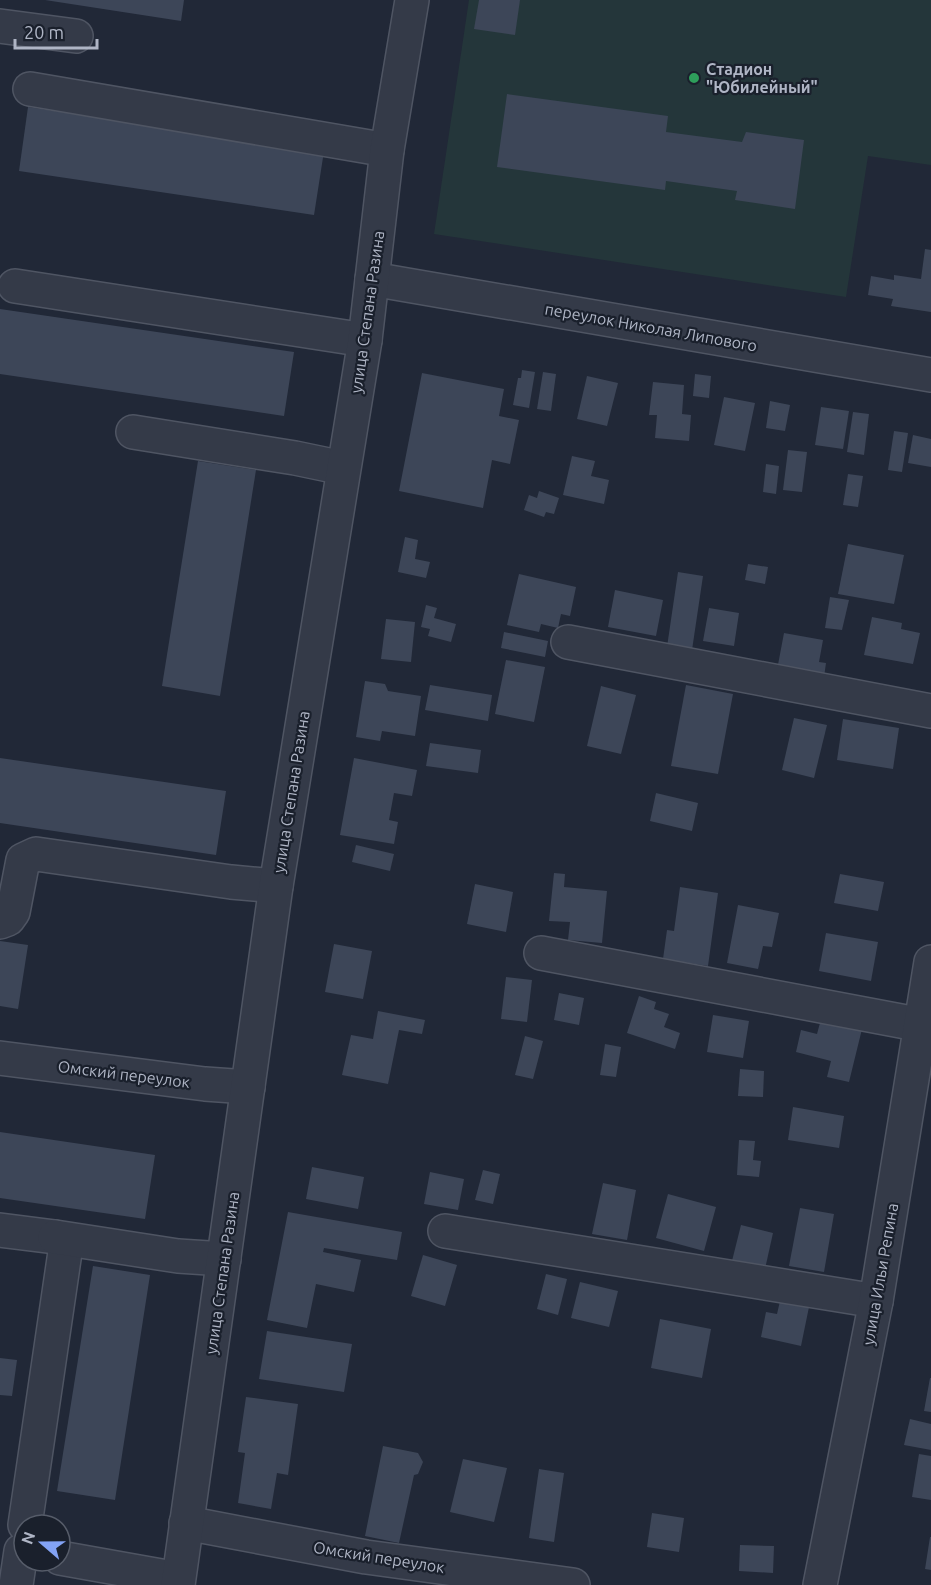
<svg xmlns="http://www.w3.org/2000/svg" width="931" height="1585" viewBox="0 0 931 1585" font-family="Ubuntu,sans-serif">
<rect width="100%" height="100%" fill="#212837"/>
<!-- green -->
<path fill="#24363a" d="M469 0H931V165L868 156 846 297 434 234Z"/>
<!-- building -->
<g fill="#3d4658">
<path d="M45 0H184L181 21Z"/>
<path d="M479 0H520L515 35 474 29Z"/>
<path d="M507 94 668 116 666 132 742 142 746 132 804 140 795 209 735 200 737 191 666 181 665 190 497 167Z"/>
<path d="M28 107 324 151 314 215 19 171Z"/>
<path d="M925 249 931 250V312L891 306 893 299 868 295 871 276 894 280V275L921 279Z"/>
<path d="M0 309 294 352 284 416 0 374Z"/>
<path d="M522 370 535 372 529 408 513 405 518 378H521Z"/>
<path d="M543 372 556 374 551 411 537 409Z"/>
<path d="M422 373 504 389 499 416 519 420 510 464 492 460 483 508 399 491Z"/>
<path d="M695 374 711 376 709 398 693 396Z"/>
<path d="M587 376 618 383 607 426 577 419Z"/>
<path d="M653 382 684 385 682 414 691 415 689 441 655 438 657 415H649Z"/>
<path d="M724 397 755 403 745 451 714 445Z"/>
<path d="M770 401 790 405 785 431 766 428Z"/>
<path d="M821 407 849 411 843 449 815 445Z"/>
<path d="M853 412 869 414 864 455 847 452Z"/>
<path d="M894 431 908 433 902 472 888 470Z"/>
<path d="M913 435 931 439V467L908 463Z"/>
<path d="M788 450 807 452 802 492 783 490Z"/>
<path d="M572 456 595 461 591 476 609 480 604 504 563 495Z"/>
<path d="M198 461 256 470 220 696 162 686Z"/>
<path d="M766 464 779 466 776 494 763 492Z"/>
<path d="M848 474 863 476 858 507 843 505Z"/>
<path d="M539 491 559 498 554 514 546 512 544 517 524 510 529 495 537 498Z"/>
<path d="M405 537 418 540 415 559 430 562 426 578 398 572Z"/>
<path d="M848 544 904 555 894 604 838 594Z"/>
<path d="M748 564 768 567 765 584 745 580Z"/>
<path d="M678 572 703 576 692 650 667 647Z"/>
<path d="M519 574 576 587 570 616 561 614 558 628 541 624 539 632 507 625Z"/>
<path d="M615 590 663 600 656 636 608 627Z"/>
<path d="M830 597 849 600 842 630 825 628Z"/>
<path d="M426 605 437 608 434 618 456 624 451 642 428 636 430 629 421 627Z"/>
<path d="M709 608 739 613 734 646 703 641Z"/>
<path d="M872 617 902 623 901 629 920 633 913 664 864 655Z"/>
<path d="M386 619 415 622 411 662 381 659Z"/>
<path d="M504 632 548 641 545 657 501 648Z"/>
<path d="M784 633 823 640 819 662 826 663 824 677 777 670Z"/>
<path d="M506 660 545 667 534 722 495 714Z"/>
<path d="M365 681 385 684 388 691 421 696 415 736 382 731 380 741 356 737Z"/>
<path d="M430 685 492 695 488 721 425 710Z"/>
<path d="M686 685 733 694 718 774 671 766Z"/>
<path d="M601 686 636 695 621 754 587 746Z"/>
<path d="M794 718 827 725 814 778 782 770Z"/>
<path d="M843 719 899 728 893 769 837 760Z"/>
<path d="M430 743 481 750 478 773 426 766Z"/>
<path d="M0 758 226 791 216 855 0 823Z"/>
<path d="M354 758 417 770 412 796 394 793 389 820 398 822 394 844 340 835Z"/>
<path d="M656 793 698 803 692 831 650 821Z"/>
<path d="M356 845 394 854 390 871 352 862Z"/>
<path d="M554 873 565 874 564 887 607 891 602 943 568 940 570 922 549 921Z"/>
<path d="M840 874 884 882 878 911 834 903Z"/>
<path d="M475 884 513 892 506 932 467 924Z"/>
<path d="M680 887 718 893 708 966 663 959 667 930 674 931Z"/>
<path d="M738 905 779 913 772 947 763 946 758 969 727 963Z"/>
<path d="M826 933 878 942 871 981 819 971Z"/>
<path d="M0 941 28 945 18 1009 0 1006Z"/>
<path d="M334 944 372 951 363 999 325 992Z"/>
<path d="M506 977 532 980 527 1022 501 1019Z"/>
<path d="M559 993 584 998 579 1025 554 1020Z"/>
<path d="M639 996 656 1002 654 1009 669 1014 664 1027 680 1033 675 1049 627 1033Z"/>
<path d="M378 1011 425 1020 422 1034 399 1030 388 1084 342 1075 351 1035 373 1039Z"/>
<path d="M713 1015 749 1021 743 1058 707 1052Z"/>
<path d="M821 1019 862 1029 849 1082 827 1077 831 1061 796 1052 801 1030 817 1034Z"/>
<path d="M525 1036 543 1041 533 1079 515 1075Z"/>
<path d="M605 1044 621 1047 616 1077 600 1075Z"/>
<path d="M740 1069 764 1071 763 1097 738 1096Z"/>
<path d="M793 1107 844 1116 839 1148 788 1140Z"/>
<path d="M0 1132 155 1155 145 1219 0 1198Z"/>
<path d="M739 1140 755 1141 753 1160 761 1161 759 1177 737 1175Z"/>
<path d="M312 1167 364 1177 358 1209 306 1199Z"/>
<path d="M483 1170 500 1174 493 1204 475 1200Z"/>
<path d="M430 1172 464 1179 458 1210 424 1204Z"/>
<path d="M603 1183 636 1190 627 1240 592 1234Z"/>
<path d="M668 1194 716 1207 704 1251 656 1238Z"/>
<path d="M800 1208 834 1214 824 1272 789 1266Z"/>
<path d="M288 1212 402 1232 397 1260 324 1248 323 1252 361 1260 354 1292 316 1284 307 1328 267 1320Z"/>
<path d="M741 1225 773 1233 765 1269 732 1261Z"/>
<path d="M423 1255 457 1265 445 1306 411 1296Z"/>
<path d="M93 1266 150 1275 115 1500 57 1491Z"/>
<path d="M546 1274 567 1279 558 1315 537 1309Z"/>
<path d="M580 1282 618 1291 609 1327 571 1318Z"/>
<path d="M780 1301 809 1307 801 1346 761 1337 766 1312 777 1314Z"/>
<path d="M660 1319 711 1329 702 1378 651 1368Z"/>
<path d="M267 1331 352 1344 344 1392 259 1379Z"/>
<path d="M0 1358 17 1360 12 1396 0 1395Z"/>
<path d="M930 1378H931V1412L924 1411Z"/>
<path d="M246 1397 298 1404 288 1475 277 1473 271 1509 238 1503 245 1453 238 1452Z"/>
<path d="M910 1419 931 1424V1450L904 1445Z"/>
<path d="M383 1446 418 1453 423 1462 418 1474 414 1475 399 1543 365 1536Z"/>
<path d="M919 1454 931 1456V1500L912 1497Z"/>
<path d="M463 1459 507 1468 494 1522 450 1512Z"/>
<path d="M539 1469 564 1473 554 1542 529 1538Z"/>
<path d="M652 1513 684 1518 679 1552 647 1547Z"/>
<path d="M930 1537H931V1570L925 1569Z"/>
<path d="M740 1545 774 1546 773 1573 739 1571Z"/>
</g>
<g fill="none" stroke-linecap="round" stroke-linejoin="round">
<defs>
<g id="minor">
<path d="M0 26 76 36"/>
<path d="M30 89 387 150"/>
<path d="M372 279 931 375"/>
<path d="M15 286 365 340"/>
<path d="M133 432 295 458 343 468"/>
<path d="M568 642 931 711"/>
<path d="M0 922 8 919 13 912 23 860 36 854 231 882 276 886"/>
<path d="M541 953 922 1025"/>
<path d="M0 1058 205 1084 248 1087"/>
<path d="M0 1230 55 1237 61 1240 65 1252 25 1525"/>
<path d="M445 1231 876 1301"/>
<path d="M55 1237 178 1256 224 1259"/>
<path d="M186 1523 366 1557 573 1585"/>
<path d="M60 1558 178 1579"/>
<path d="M16 1585 21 1551"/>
<path d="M178 1585 276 886 365 340 387 150 412 0"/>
<path d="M820 1585 876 1301 931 962"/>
</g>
</defs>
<!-- minor casing -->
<use href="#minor" stroke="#4f5563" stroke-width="36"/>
<!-- minor -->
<use href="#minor" stroke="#343a48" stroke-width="33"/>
</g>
<!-- markers -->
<circle fill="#2e9e5b" stroke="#1a202c" stroke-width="2" cx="694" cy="78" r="6"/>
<g text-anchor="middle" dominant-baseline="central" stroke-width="4.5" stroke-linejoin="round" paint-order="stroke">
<!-- poi labels -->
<g font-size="16" font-weight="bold" fill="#afb5c5" stroke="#1a202c" text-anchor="start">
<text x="706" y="69">Стадион<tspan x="706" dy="18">"Юбилейный"</tspan></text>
</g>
<!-- street labels -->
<g font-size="16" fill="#afb5c5" stroke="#1a202c">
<text transform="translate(367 312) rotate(-82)">улица Степана Разина</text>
<text transform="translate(651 327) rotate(10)">переулок Николая Липового</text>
<text transform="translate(291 792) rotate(-81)">улица Степана Разина</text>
<text transform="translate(124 1074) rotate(7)">Омский переулок</text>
<text transform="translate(222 1273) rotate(-82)">улица Степана Разина</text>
<text transform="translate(880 1274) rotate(-80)">улица Ильи Репина</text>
<text transform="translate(379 1557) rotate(9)">Омский переулок</text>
</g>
</g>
<!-- north arrow -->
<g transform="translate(42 1543) rotate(290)"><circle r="28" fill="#1a202c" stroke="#565c69" stroke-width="1.5"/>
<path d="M0-4.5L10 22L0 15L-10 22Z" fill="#83a3f5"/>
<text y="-9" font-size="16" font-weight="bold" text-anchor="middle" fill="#afb5c5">N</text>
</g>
<!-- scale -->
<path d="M15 39v9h82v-9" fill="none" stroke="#afb5c5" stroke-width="3"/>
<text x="24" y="39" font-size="18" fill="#afb5c5" stroke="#1a202c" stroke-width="4.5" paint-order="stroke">20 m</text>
</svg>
